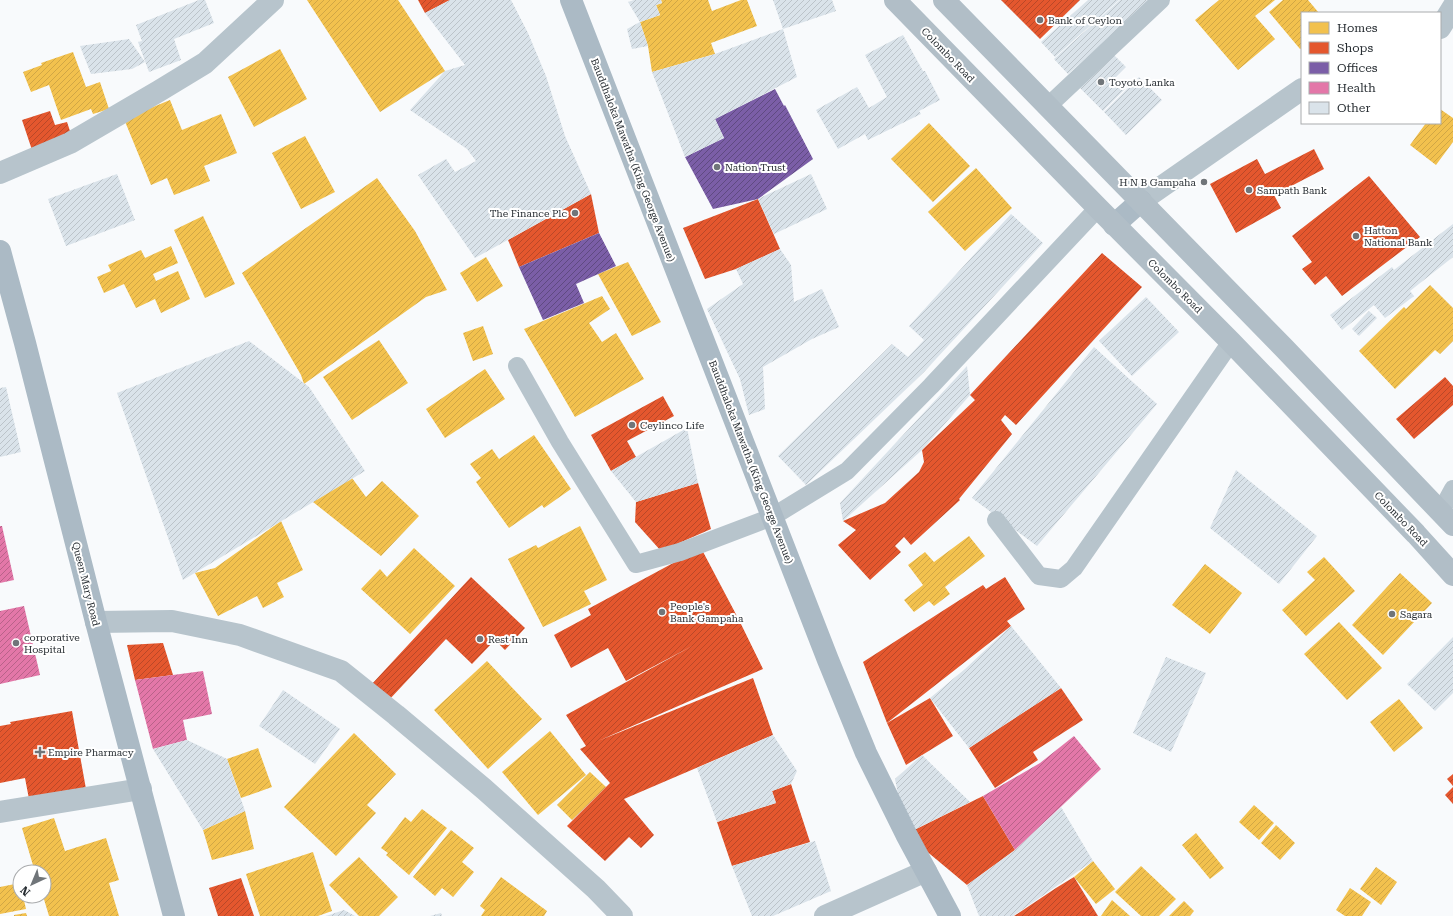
<svg xmlns="http://www.w3.org/2000/svg" width="1453" height="916" viewBox="0 0 1453 916" font-family="'Roboto Serif',serif">
<defs>
<pattern id="homes-hatch" width="6" height="6" patternUnits="userSpaceOnUse"><rect width="6" height="6" fill="#f2c14e"/><path d="M-1 1l2-2M0 6l6-6M5 7l2-2" fill="none" stroke="#d0a645"/></pattern>
<pattern id="shops-hatch" width="6" height="6" patternUnits="userSpaceOnUse"><rect width="6" height="6" fill="#e4572e"/><path d="M-1 1l2-2M0 6l6-6M5 7l2-2" fill="none" stroke="#b94828"/></pattern>
<pattern id="offices-hatch" width="6" height="6" patternUnits="userSpaceOnUse"><rect width="6" height="6" fill="#7b5ea7"/><path d="M-1 1l2-2M0 6l6-6M5 7l2-2" fill="none" stroke="#5f4a81"/></pattern>
<pattern id="health-hatch" width="6" height="6" patternUnits="userSpaceOnUse"><rect width="6" height="6" fill="#e377a8"/><path d="M-1 1l2-2M0 6l6-6M5 7l2-2" fill="none" stroke="#b86289"/></pattern>
<pattern id="building-hatch" width="6" height="6" patternUnits="userSpaceOnUse"><rect width="6" height="6" fill="#dae3ea"/><path d="M-1 1l2-2M0 6l6-6M5 7l2-2" fill="none" stroke="#bbc3c9"/></pattern>
</defs>
<rect width="100%" height="100%" fill="#f8fafc"/>
<!-- homes -->
<g fill="url(#homes-hatch)">
<path d="M307 0H398L445 71 380 112Z"/>
<path d="M661 0H708L712 11 741 0H747L757 26 711 43 715 54 652 72 648 46 640 22 660 15 656 5 662 3Z"/>
<path d="M1219 0H1275L1255 16 1275 39 1238 70 1195 20Z"/>
<path d="M1283 0H1308L1319 13H1302V48L1300 49 1269 12Z"/>
<path d="M280 49 307 99 254 127 228 77Z"/>
<path d="M73 52 86 87 100 82 109 109 93 114 91 109 61 120 49 85 31 92 23 72 42 65 41 63Z"/>
<path d="M170 100 182 130 221 114 237 153 204 166 210 181 174 195 167 178 151 185 124 119Z"/>
<path d="M1440 109 1453 118V142L1436 165 1410 145 1426 123H1440Z"/>
<path d="M929 123 970 166 933 202 891 159Z"/>
<path d="M305 136 335 192 301 209 272 153Z"/>
<path d="M976 168 1012 208 965 251 928 212Z"/>
<path d="M377 178 415 231 447 290 426 297 304 384 301 375 242 273Z"/>
<path d="M203 216 235 284 205 298 174 230Z"/>
<path d="M171 246 178 263 153 274 156 281 178 271 190 299 161 313 155 299 136 308 124 284 104 293 97 277 111 271 108 265 141 250 145 258Z"/>
<path d="M486 257 503 286 477 302 460 273Z"/>
<path d="M628 262 661 322 632 336 598 274Z"/>
<path d="M1430 285 1453 308V341L1440 354 1435 350 1395 389 1359 351 1404 307 1406 309Z"/>
<path d="M602 296 610 309 589 323 602 342 616 333 644 379 575 417 524 329Z"/>
<path d="M483 326 493 354 473 361 463 333Z"/>
<path d="M379 340 408 383 352 420 323 377Z"/>
<path d="M485 369 505 399 445 438 426 409Z"/>
<path d="M534 435 571 489 544 508 542 505 509 528 476 482 481 478 470 464 492 449 499 459Z"/>
<path d="M352 478 366 497 382 481 419 516 381 556 313 502Z"/>
<path d="M281 521 303 570 277 583 284 597 263 608 257 596 218 616 195 573 215 568Z"/>
<path d="M580 526 607 580 584 591 591 604 543 627 508 559 536 545 538 548Z"/>
<path d="M969 536 985 556 945 587 950 594 934 606 929 601 914 612 904 600 923 585 908 565 925 552 934 562Z"/>
<path d="M414 548 455 586 410 634 361 589 380 569 387 577Z"/>
<path d="M1324 557 1355 591 1306 636 1282 610 1315 580 1307 572Z"/>
<path d="M1205 564 1242 593 1210 634 1172 605Z"/>
<path d="M1400 573 1432 603 1383 655 1352 625Z"/>
<path d="M1339 622 1382 668 1347 700 1304 654Z"/>
<path d="M487 661 542 719 488 769 434 710Z"/>
<path d="M1399 699 1423 728 1394 752 1370 722Z"/>
<path d="M550 731 586 775 538 815 502 772Z"/>
<path d="M354 733 396 774 367 805 376 813 336 856 284 807Z"/>
<path d="M258 748 272 787 241 798 227 759Z"/>
<path d="M590 772 606 787 572 820 557 805Z"/>
<path d="M1254 805 1274 823 1259 840 1239 822Z"/>
<path d="M422 809 447 828 409 875 386 855 388 853 381 848 405 817 411 822Z"/>
<path d="M245 811 254 849 212 860 203 830Z"/>
<path d="M54 818 65 851 106 838 119 880 109 883 119 916H49L43 896 44 872H35L22 828Z"/>
<path d="M1276 825 1295 843 1280 860 1261 843Z"/>
<path d="M451 830 474 848 462 862 474 872 453 897 442 888 435 896 413 877Z"/>
<path d="M1196 833 1224 868 1210 879 1182 845Z"/>
<path d="M313 852 332 911 318 916H260L246 874Z"/>
<path d="M359 857 398 897 379 916H359L329 885Z"/>
<path d="M1093 861 1115 889 1096 904 1074 877Z"/>
<path d="M1141 866 1176 899 1159 916H1141L1115 892Z"/>
<path d="M1376 867 1397 882 1381 905 1360 889Z"/>
<path d="M501 877 547 911 544 916H481L485 910 480 906Z"/>
<path d="M20 883V896H23L26 909 0 914V887Z"/>
<path d="M1350 888 1371 902 1362 916H1345L1336 910Z"/>
<path d="M1112 900 1130 916H1101Z"/>
<path d="M1184 901 1194 911 1190 916H1169Z"/>
<path d="M26 913 27 916H14V915Z"/>
</g>
<!-- shops -->
<g fill="url(#shops-hatch)">
<path d="M418 0H450L425 13Z"/>
<path d="M1001 0H1080L1040 39Z"/>
<path d="M50 111 55 125 67 122 72 137 32 150 22 120Z"/>
<path d="M1314 149 1324 169 1274 195 1281 208 1236 233 1210 184 1257 159 1265 174Z"/>
<path d="M1369 176 1420 237 1342 296 1326 276 1315 285 1302 269 1312 262 1292 236Z"/>
<path d="M591 194 599 233 519 267 508 240Z"/>
<path d="M758 199 780 249 736 269 705 279 683 228Z"/>
<path d="M1102 253 1142 287 1016 425 1005 415 1001 420 1012 434 959 499 960 500 911 545 904 537 895 546 901 552 870 580 838 545 856 530 843 521 885 503 919 472 924 462 922 450 975 400 970 395Z"/>
<path d="M1445 377 1453 386V405L1414 439 1396 419Z"/>
<path d="M663 396 674 416 627 441 636 457 611 471 591 435Z"/>
<path d="M698 483 711 529 661 551 635 522 636 502Z"/>
<path d="M701 548 739 620 763 669 598 741 753 678 773 735 624 799 654 835 641 848 629 837 605 861 567 826 610 783 580 749 586 746 566 715 694 645 626 681 608 648 571 668 554 635 591 615 588 609Z"/>
<path d="M471 577 525 628 505 650 495 640 472 664 446 639 388 701 371 685Z"/>
<path d="M1005 577 1025 609 1007 621 1011 626 887 723 863 662 983 585 986 589Z"/>
<path d="M163 643 173 675 135 680 127 645Z"/>
<path d="M1061 688 1083 720 1033 752 1038 760 995 788 969 748Z"/>
<path d="M930 698 953 736 906 765 887 723Z"/>
<path d="M72 711 86 789 29 799 25 778 0 783V726L11 724 10 722Z"/>
<path d="M1453 774V786L1447 779Z"/>
<path d="M791 784 810 842 732 866 717 822 776 803 772 791Z"/>
<path d="M1453 787V804L1445 795Z"/>
<path d="M983 796 1015 850 967 885 906 834Z"/>
<path d="M1074 877 1098 916H1014L1056 888Z"/>
<path d="M241 878 254 916H218L209 888Z"/>
</g>
<!-- offices -->
<g fill="url(#offices-hatch)">
<path d="M775 89 784 106 785 105 813 159 758 199 713 209 685 157 724 138 715 119Z"/>
<path d="M599 233 616 266 576 284 584 303 543 320 519 267Z"/>
</g>
<!-- health -->
<g fill="url(#health-hatch)">
<path d="M0 526H2L14 580 0 583Z"/>
<path d="M24 606 40 675 0 684V611Z"/>
<path d="M203 671 212 714 183 720 187 740 153 749 135 680Z"/>
<path d="M1074 736 1101 769 1015 850 983 796 1040 763Z"/>
</g>
<!-- building -->
<g fill="url(#building-hatch)">
<path d="M199 0H205L214 23 174 39 181 60 149 72 138 42 142 41 136 25Z"/>
<path d="M450 0H511L528 33 546 76 565 136 591 194 475 258 418 175 446 159 455 172 476 161 467 149 410 110 445 71 465 65 425 13Z"/>
<path d="M634 0H661L662 3 656 5 660 15 640 22 628 2Z"/>
<path d="M773 0H832L836 11 783 29Z"/>
<path d="M1088 0H1119L1055 57 1041 42Z"/>
<path d="M1120 0H1152L1068 74 1054 59Z"/>
<path d="M640 22 648 46 632 49 627 29Z"/>
<path d="M783 29 797 77 715 119 724 138 685 157 652 72 715 54Z"/>
<path d="M903 35 923 71H925L940 100 919 111 921 114 868 140 865 134 838 149 816 110 857 87 869 108 887 97 865 55Z"/>
<path d="M129 39 145 62 132 69 91 74 80 46Z"/>
<path d="M1112 53 1126 67 1115 78 1125 89 1103 111 1078 86Z"/>
<path d="M1139 77 1162 100 1126 135 1104 112Z"/>
<path d="M117 174 135 220 66 246 48 199Z"/>
<path d="M811 174 827 209 774 234 758 199Z"/>
<path d="M1011 214 1043 243 924 372 806 485 778 456 892 344 908 357 924 340 909 326Z"/>
<path d="M1453 224V257L1410 291 1414 296 1385 318 1374 305 1342 330 1330 315 1392 267 1394 270Z"/>
<path d="M780 249 791 265 794 302 822 289 839 327 812 339 763 367 765 409 749 415 740 379 707 309 743 284 736 269Z"/>
<path d="M1146 297 1179 332 1132 376 1099 341Z"/>
<path d="M1369 311 1377 318 1359 336 1352 329Z"/>
<path d="M249 341 309 387 365 471 183 580 117 393Z"/>
<path d="M1094 347 1157 404 1037 546 972 498Z"/>
<path d="M967 366 970 395 922 450 843 521 840 503Z"/>
<path d="M6 387 21 452 0 457V388Z"/>
<path d="M687 428 698 483 636 502 611 471Z"/>
<path d="M1236 470 1317 536 1279 584 1210 528Z"/>
<path d="M1011 626 1061 688 969 748 930 698 965 669Z"/>
<path d="M1453 637V693L1435 711 1407 684Z"/>
<path d="M1166 657 1206 673 1171 752 1133 733Z"/>
<path d="M283 690 340 729 315 764 259 726Z"/>
<path d="M773 735 797 771 791 784 772 791 776 803 717 822 697 768Z"/>
<path d="M187 740 227 759 245 811 203 830 153 749Z"/>
<path d="M922 755 970 802 906 834 895 779Z"/>
<path d="M1061 807 1093 861 1013 916H979L967 885 1015 850Z"/>
<path d="M815 841 831 891 773 916H752L732 866Z"/>
<path d="M344 910 355 916H326Z"/>
<path d="M441 913 442 916H430Z"/>
</g>
<g fill="none" stroke-linecap="round" stroke-linejoin="round">
<!-- lane -->
<g stroke="#b7c4cc" stroke-width="18">
<path d="M1047 107 1161 0"/>
<path d="M517 366 560 442 636 564 680 552 772 517 847 471 931 386 1098 208"/>
<path d="M1441 511 1453 489"/>
<path d="M996 520 1039 576 1061 579 1074 568 1231 342"/>
</g>
<!-- street -->
<g stroke="#b7c4cc" stroke-width="22">
<path d="M1440 28 1453 7"/>
<path d="M0 173 70 143 159 91 205 63 273 0"/>
<path d="M1141 201 1302 89"/>
<path d="M96 622 172 621 240 635 341 671 396 715 484 789 596 889 622 916"/>
<path d="M0 812 141 789"/>
<path d="M825 916 926 871"/>
</g>
<!-- primary -->
<g stroke="#abbac5" stroke-width="22">
<path d="M571 0 828 660 866 753 906 834 950 916"/>
<path d="M1114 225 1141 201"/>
<path d="M0 251 25 343 96 622 174 916"/>
</g>
<!-- highway -->
<g stroke="#b1bec7" stroke-width="22">
<path d="M895 0 1098 208 1231 342 1416 534 1453 575"/>
<path d="M944 0 1284 348 1453 525"/>
</g>
</g>
<!-- markers -->
<g fill="#707579" stroke="#fff" stroke-width="1.5">
<circle cx="1040" cy="20" r="4"/>
<circle cx="1101" cy="82" r="4"/>
<circle cx="717" cy="167" r="4"/>
<circle cx="1204" cy="182" r="4"/>
<circle cx="1249" cy="190" r="4"/>
<circle cx="575" cy="213" r="4"/>
<circle cx="1356" cy="236" r="4"/>
<circle cx="632" cy="425" r="4"/>
<circle cx="662" cy="612" r="4"/>
<circle cx="1392" cy="614" r="4"/>
<circle cx="480" cy="639" r="4"/>
<circle cx="16" cy="643" r="4"/>
<path d="M38 746h4v4h4v4h-4v4h-4v-4h-4v-4h4z"/>
</g>
<g text-anchor="middle" dominant-baseline="central" stroke-width="4" stroke-linejoin="round" paint-order="stroke">
<!-- poi labels -->
<g font-size="10" fill="#272d32" stroke="#fff" text-anchor="start">
<text x="1048" y="20">Bank of Ceylon</text>
<text x="1109" y="82">Toyoto Lanka</text>
<text x="725" y="167">Nation Trust</text>
<text x="1196" y="182" text-anchor="end">H N B Gampaha</text>
<text x="1257" y="190">Sampath Bank</text>
<text x="567" y="213" text-anchor="end">The Finance Plc</text>
<text x="1364" y="230">Hatton<tspan x="1364" dy="12">National Bank</tspan></text>
<text x="640" y="425">Ceylinco Life</text>
<text x="670" y="606">People's<tspan x="670" dy="12">Bank Gampaha</tspan></text>
<text x="1400" y="614">Sagara</text>
<text x="24" y="637">corporative<tspan x="24" dy="12">Hospital</tspan></text>
<text x="488" y="639">Rest Inn</text>
<text x="48" y="752">Empire Pharmacy</text>
</g>
<!-- street labels -->
<g font-size="10" fill="#272d32" stroke="#fff">
<text transform="translate(948 55) rotate(46)">Colombo Road</text>
<text transform="translate(633 160) rotate(69)">Bauddhaloka Mawatha (King George Avenue)</text>
<text transform="translate(1175 286) rotate(45)">Colombo Road</text>
<text transform="translate(751 462) rotate(69)">Bauddhaloka Mawatha (King George Avenue)</text>
<text transform="translate(1401 519) rotate(46)">Colombo Road</text>
<text transform="translate(86 584) rotate(76)">Queen Mary Road</text>
</g>
</g>
<!-- legend -->
<rect x="1301" y="12" width="140" height="112" fill="#ffffff" stroke="#a9abad"/>
<rect x="1309" y="22" width="20" height="12" fill="#f2c14e" stroke="#a9abad"/>
<text x="1337" y="32" font-size="12" fill="#272d32">Homes</text>
<rect x="1309" y="42" width="20" height="12" fill="#e4572e" stroke="#a9abad"/>
<text x="1337" y="52" font-size="12" fill="#272d32">Shops</text>
<rect x="1309" y="62" width="20" height="12" fill="#7b5ea7" stroke="#a9abad"/>
<text x="1337" y="72" font-size="12" fill="#272d32">Offices</text>
<rect x="1309" y="82" width="20" height="12" fill="#e377a8" stroke="#a9abad"/>
<text x="1337" y="92" font-size="12" fill="#272d32">Health</text>
<rect x="1309" y="102" width="20" height="12" fill="#dae3ea" stroke="#a9abad"/>
<text x="1337" y="112" font-size="12" fill="#272d32">Other</text>
<!-- north arrow -->
<g transform="translate(32 884) rotate(224)"><circle r="19" fill="#ffffff" stroke="#a9abad"/>
<path d="M0-3L7 15L0 10L-7 15Z" fill="#707579"/>
<text y="-6" font-size="11" font-weight="bold" text-anchor="middle" fill="#272d32">N</text>
</g>
</svg>
